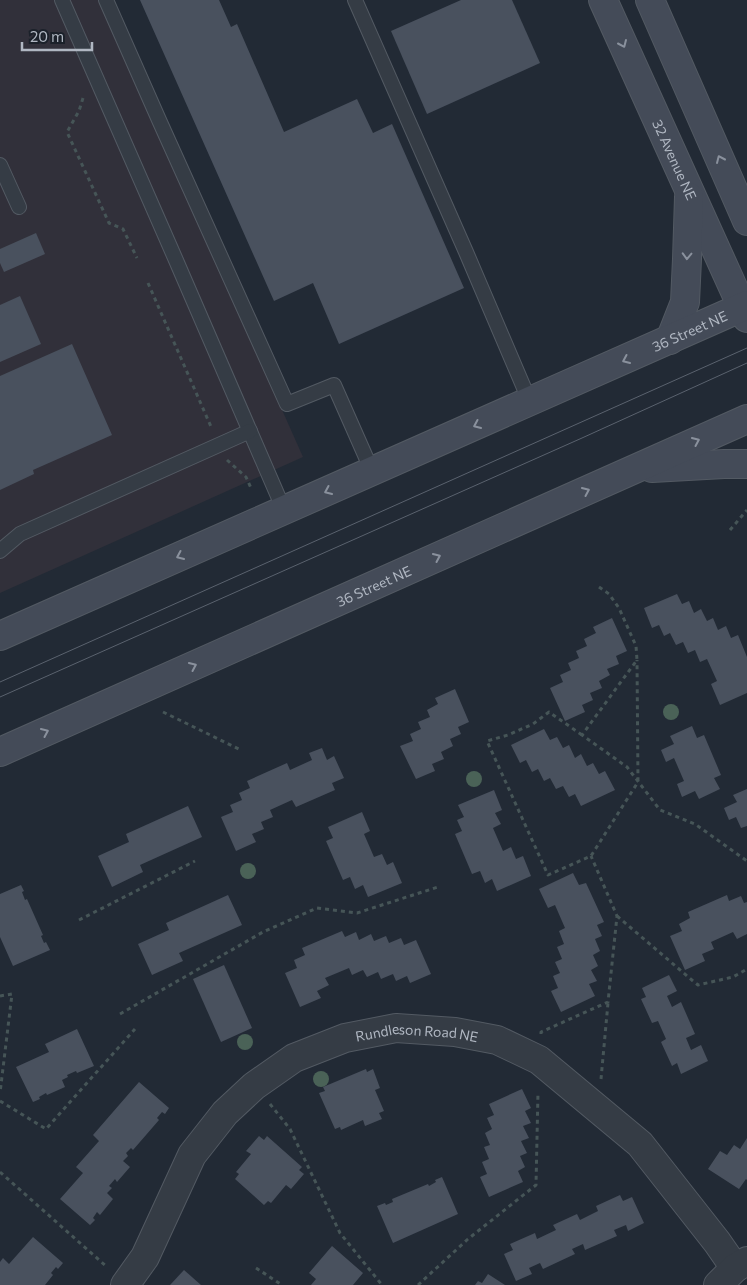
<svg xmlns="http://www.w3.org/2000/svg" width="747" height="1285" viewBox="0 0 747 1285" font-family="Commissioner,sans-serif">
<rect width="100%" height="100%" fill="#222a35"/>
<!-- medical -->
<path fill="#31303a" d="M0 0H100L303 457 0 593Z"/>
<!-- building -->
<g fill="#49515e">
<path d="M140 0H219L231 27 237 24 284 132 357 99 373 133 392 124 464 288 339 344 313 283 274 301Z"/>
<path d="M461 0H512L540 63 427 114 391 31Z"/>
<path d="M36 233 45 254 4 272 0 263V249Z"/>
<path d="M20 296 41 344 0 362V305Z"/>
<path d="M72 344 112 435 33 470 34 474 0 490V376Z"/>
<path d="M677 594 682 604 689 601 694 613 701 609 707 621 713 618 718 630 726 626 731 638 738 635 747 657V693L720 705 711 684 717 681 707 659 700 662 695 650 688 653 683 642 676 645 670 633 664 636 659 625 652 628 644 608Z"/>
<path d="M612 618 627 651 616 656 619 664 607 669 610 675 599 681 602 688 590 693 593 700 582 705 585 712 565 721 550 688 563 682 560 675 571 670 568 663 579 658 576 651 587 646 584 639 596 633 593 627Z"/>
<path d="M455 689 469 722 458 727 461 734 450 739 453 746 441 752 444 759 432 764 435 771 416 779 400 746 413 741 410 734 421 729 418 722 430 717 427 710 438 704 435 698Z"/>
<path d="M692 726 697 738 704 735 721 775 714 778 720 789 699 799 695 791 682 797 677 784 684 781 674 758 666 762 661 750 674 744 670 736Z"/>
<path d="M544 729 550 740 557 737 563 748 569 745 575 758 581 754 587 766 593 763 599 774 605 771 615 790 581 806 575 794 569 797 563 786 556 789 550 778 544 781 538 769 532 772 526 760 520 763 511 745Z"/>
<path d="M322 748 327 760 334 756 344 778 332 783 335 790 296 807 292 800 270 810 273 817 261 822 264 829 252 834 256 842 236 851 221 817 233 812 230 805 242 800 239 793 250 788 247 781 287 763 290 770 312 760 309 753Z"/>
<path d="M747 789V826L741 828 736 817 729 820 724 808 737 802 733 795Z"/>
<path d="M494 790 502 810 495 813 501 824 493 828 503 851 511 847 516 859 523 856 531 876 497 891 492 879 485 883 480 871 472 874 455 834 462 831 457 820 464 817 458 805Z"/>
<path d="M188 806 202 837 140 865 143 872 112 887 98 856 129 842 126 834Z"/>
<path d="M362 812 370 831 364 834 374 857 382 854 387 865 393 862 402 883 368 897 363 885 355 889 350 877 343 880 326 841 333 838 328 827Z"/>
<path d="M573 873 579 885 586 883 604 922 597 925 602 936 595 939 600 951 593 955 598 966 591 970 597 981 589 984 595 996 561 1012 551 991 558 988 553 976 560 973 555 962 562 959 557 947 564 944 559 931 565 928 555 905 548 908 539 889Z"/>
<path d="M21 885 24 891 22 892 25 900 27 899 43 935 41 936 44 943 46 942 50 950 13 966 0 937V894Z"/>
<path d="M228 895 242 925 179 953 183 961 152 975 138 944 169 930 166 923Z"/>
<path d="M727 895 729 901 741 896 744 903 747 902V934L737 939 733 932 711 942 714 949 702 954 705 961 685 970 670 936 682 931 679 924 690 918 688 912Z"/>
<path d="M342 931 345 937 356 932 359 940 371 934 374 941 386 936 389 943 401 938 404 945 416 940 431 974 410 983 407 976 396 981 393 974 381 979 378 972 367 977 363 970 352 975 349 968 325 978 329 985 317 991 321 998 300 1007 285 973 297 968 294 960 305 955 302 948Z"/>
<path d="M224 965 252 1028 221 1042 193 979Z"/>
<path d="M669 975 677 991 667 996 672 1007 681 1002 695 1034 686 1038 691 1050 701 1045 708 1061 681 1074 677 1063 672 1066 661 1042 666 1039 658 1021 652 1023 641 999 646 997 642 988Z"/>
<path d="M77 1029 94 1066 77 1073 76 1071 67 1075 68 1077 62 1080 65 1087 47 1095 46 1093 39 1097 40 1099 33 1102 16 1067 49 1052 45 1044Z"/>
<path d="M366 1069 367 1072 373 1069 380 1088 375 1090 384 1111 379 1113 382 1119 365 1126 363 1120 341 1130 340 1127 335 1129 319 1093 325 1091 323 1087Z"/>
<path d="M139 1082 169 1108 165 1114 162 1112 157 1118 159 1120 133 1150 131 1148 126 1153 128 1156 123 1161 130 1167 117 1182 115 1179 109 1186 112 1188 107 1193 113 1199 100 1215 97 1212 93 1218 95 1220 90 1225 60 1199 83 1173 76 1167 99 1141 93 1135Z"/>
<path d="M522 1089 531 1108 525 1111 531 1123 523 1126 529 1138 521 1141 527 1153 520 1156 525 1167 518 1171 523 1182 489 1197 480 1177 487 1174 482 1162 489 1159 484 1147 490 1145 485 1133 492 1129 487 1118 494 1115 489 1104Z"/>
<path d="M259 1136 264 1140 267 1136 302 1167 299 1170 304 1174 291 1189 286 1185 271 1203 268 1201 264 1205 235 1179 239 1174 236 1172 251 1154 246 1151Z"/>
<path d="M747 1138V1180L746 1179 739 1189 708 1169 720 1151 727 1155 734 1145 740 1149Z"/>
<path d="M442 1177 458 1214 393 1243 377 1206 385 1203 386 1205 393 1202 392 1199 428 1184 429 1186 436 1182 435 1180Z"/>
<path d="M620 1195 623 1201 632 1197 644 1223 628 1231 626 1225 614 1230 617 1236 585 1250 583 1244 572 1249 575 1254 543 1269 540 1263 529 1268 532 1274 516 1281 504 1254 513 1250 510 1244 535 1233 537 1239 556 1230 553 1225 577 1214 580 1220 598 1211 596 1206Z"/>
<path d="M33 1237 63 1263 58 1269 56 1267 51 1273 53 1275 45 1285H0V1262L3 1258 9 1264Z"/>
<path d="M332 1246 363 1273 353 1285H311L316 1279 309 1273Z"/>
<path d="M184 1270 201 1285H170Z"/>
<path d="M488 1274 505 1285H475L478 1281 482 1283Z"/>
</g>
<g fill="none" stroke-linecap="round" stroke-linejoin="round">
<defs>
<g id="lane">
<path d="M62 0 175 258 284 510"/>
<path d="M106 0 159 120 287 404 334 385 372 471"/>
<path d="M355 0 466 252 530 402"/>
<path d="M0 165 19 207"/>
<path d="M0 551 20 534 250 431"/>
</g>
<g id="street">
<path id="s1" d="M125 1285 145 1257 192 1155 225 1113 254 1086 294 1058 345 1038 396 1028 455 1032 497 1040 539 1060 640 1144 717 1242 735 1268"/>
<path d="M718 1285 735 1268 747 1261"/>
</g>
<g id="secondary">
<path id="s2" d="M603 0 747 318"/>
<path d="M650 0 747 221"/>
<path d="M670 340 685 302 687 259 689 197"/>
<path d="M652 468 724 464H747"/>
<path id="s3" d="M0 636 747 305"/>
<path id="s4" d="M0 752 747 419"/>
</g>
</defs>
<!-- lane casing -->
<use href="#lane" stroke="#535a63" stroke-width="16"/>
<!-- street casing -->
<use href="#street" stroke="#535a63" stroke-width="30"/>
<!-- secondary casing -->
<use href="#secondary" stroke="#535a63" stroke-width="30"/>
<!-- path -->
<g stroke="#465557" stroke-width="3" stroke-dasharray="4 4" stroke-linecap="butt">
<path d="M83 98 79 111 67 132 109 223 123 229 137 258"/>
<path d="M148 283 212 429"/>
<path d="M227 460 246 477 251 488"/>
<path d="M730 530 747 510"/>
<path d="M599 587 609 594 619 608 636 646 637 660 582 735 627 767 660 810 695 824 747 861"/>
<path d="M163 712 241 750"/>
<path d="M582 735 549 712 533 724 508 735 487 741 548 875 591 856 638 782 637 660"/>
<path d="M617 916 693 981 698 985 733 977 747 969"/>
<path d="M79 920 195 861"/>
<path d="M0 996 12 994 0 1093"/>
<path d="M120 1014 263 932 317 908 357 913 438 887"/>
<path d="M541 1034V1032L608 1002 617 916 591 856"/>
<path d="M601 1079 608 1003"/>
<path d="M0 1101 46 1129 135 1029"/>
<path d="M270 1104 290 1129 340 1233 382 1285"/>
<path d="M0 1172 107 1267"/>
<path d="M256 1268 282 1285"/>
<path d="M418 1285 468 1239 536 1185 538 1092"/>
</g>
<!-- lane -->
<use href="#lane" stroke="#353c45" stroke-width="14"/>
<!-- street -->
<use href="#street" stroke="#353c45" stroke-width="28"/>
<!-- secondary -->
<use href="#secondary" stroke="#444b58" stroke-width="28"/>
<!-- tram -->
<g stroke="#5a626e" stroke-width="1">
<path d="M0 682 747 348"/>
<path d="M0 697 582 438 747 363"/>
</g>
</g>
<!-- trees -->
<g fill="#4a6257">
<circle cx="671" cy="712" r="8"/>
<circle cx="474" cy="779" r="8"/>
<circle cx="248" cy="871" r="8"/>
<circle cx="245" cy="1042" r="8"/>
<circle cx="321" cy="1079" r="8"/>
</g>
<!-- one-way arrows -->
<defs><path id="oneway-chevron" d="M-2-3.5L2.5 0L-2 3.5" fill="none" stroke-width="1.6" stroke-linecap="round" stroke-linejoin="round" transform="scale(1.25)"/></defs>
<g stroke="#8a919d">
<use href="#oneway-chevron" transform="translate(623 44) rotate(66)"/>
<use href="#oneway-chevron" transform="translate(720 159) rotate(-114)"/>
<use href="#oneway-chevron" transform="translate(687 256) rotate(92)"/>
<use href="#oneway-chevron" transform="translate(626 360) rotate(156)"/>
<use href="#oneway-chevron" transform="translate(477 425) rotate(156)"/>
<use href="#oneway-chevron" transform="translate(696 441) rotate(-24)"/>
<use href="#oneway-chevron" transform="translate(328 491) rotate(156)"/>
<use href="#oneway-chevron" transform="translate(586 491) rotate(-24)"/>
<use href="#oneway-chevron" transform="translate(180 556) rotate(156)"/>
<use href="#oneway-chevron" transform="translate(437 557) rotate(-24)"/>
<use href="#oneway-chevron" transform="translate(193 666) rotate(-24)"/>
<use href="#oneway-chevron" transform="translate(45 732) rotate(-24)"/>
</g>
<g text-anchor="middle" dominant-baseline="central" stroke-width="4" stroke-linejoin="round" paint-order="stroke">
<!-- street labels -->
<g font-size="14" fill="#b0b7c2" stroke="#1b212a">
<text stroke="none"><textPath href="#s2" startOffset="175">32 Avenue NE</textPath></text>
<text stroke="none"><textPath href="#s3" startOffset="754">36 Street NE</textPath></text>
<text stroke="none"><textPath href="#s4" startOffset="409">36 Street NE</textPath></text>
<text stroke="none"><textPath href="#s1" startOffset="416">Rundleson Road NE</textPath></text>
</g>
</g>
<!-- scale -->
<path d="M22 42v8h70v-8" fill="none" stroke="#b0b7c2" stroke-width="2.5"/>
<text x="30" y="42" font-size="15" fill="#b0b7c2" stroke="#1b212a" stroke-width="4" paint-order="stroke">20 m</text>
</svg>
